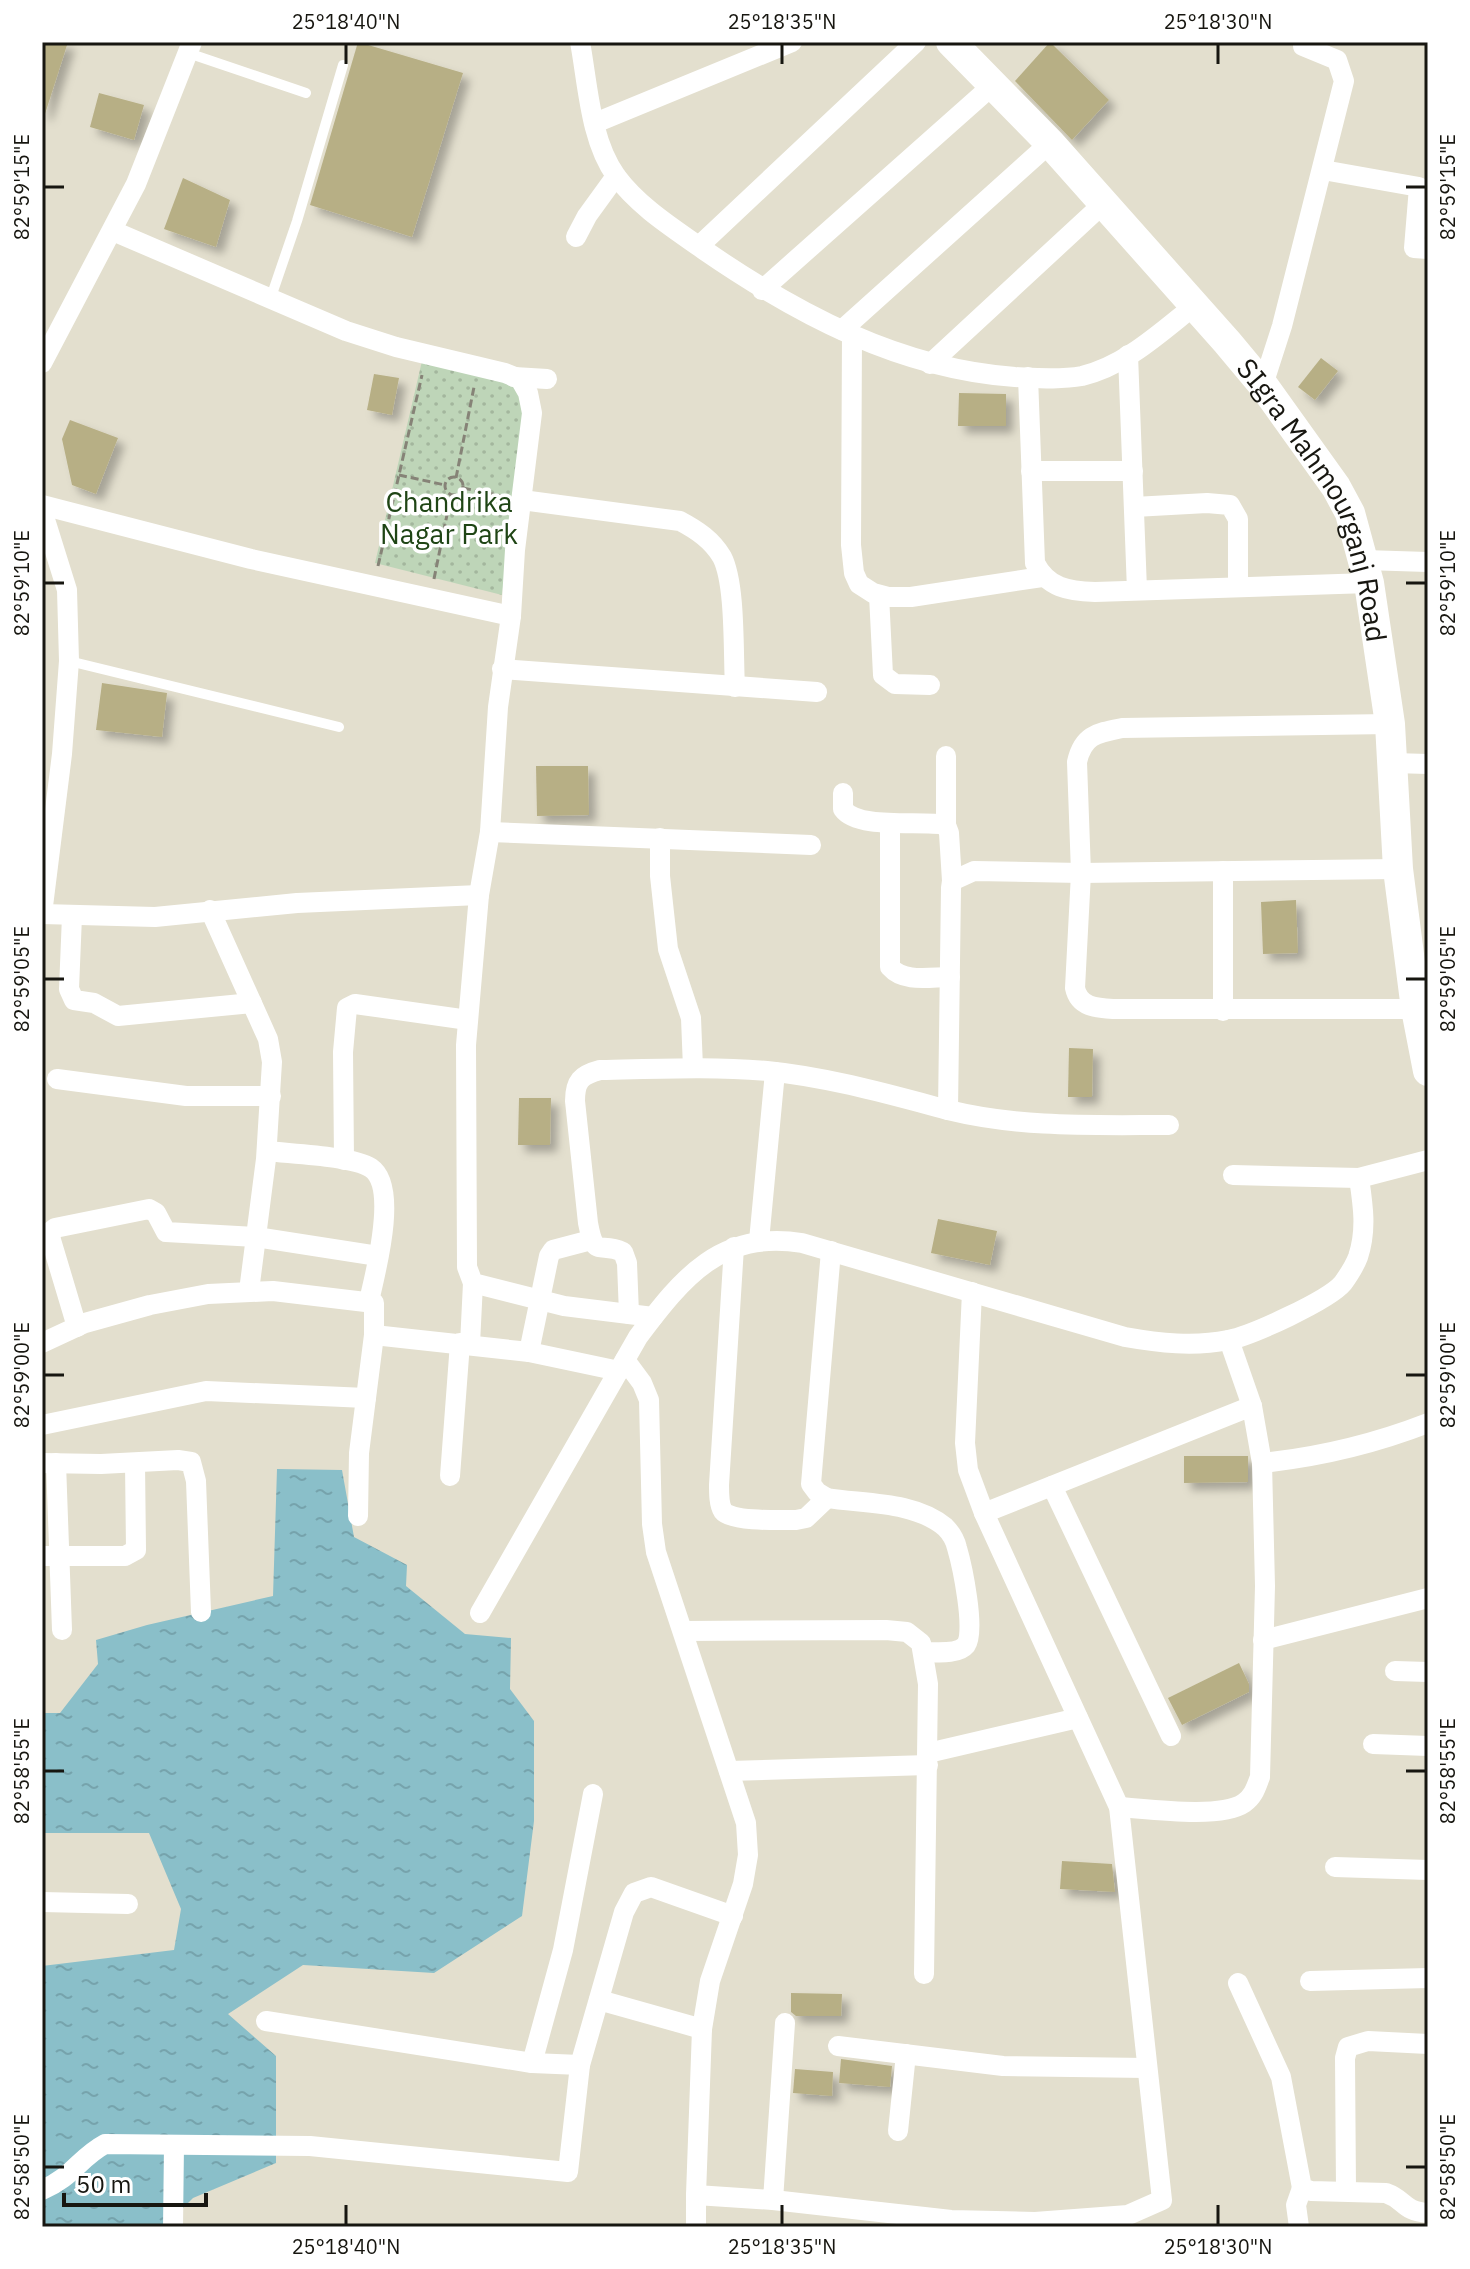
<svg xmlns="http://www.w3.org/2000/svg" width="1470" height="2269" viewBox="0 0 1470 2269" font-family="'IBM Plex Sans',sans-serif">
<defs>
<pattern id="park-dots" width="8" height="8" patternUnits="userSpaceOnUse" patternTransform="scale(2)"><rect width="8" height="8" fill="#bed5b8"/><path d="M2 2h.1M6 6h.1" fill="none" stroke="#a3b69d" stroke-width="1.8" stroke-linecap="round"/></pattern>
<pattern id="water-ripples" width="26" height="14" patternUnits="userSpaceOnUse" patternTransform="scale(2)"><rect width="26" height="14" fill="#8abfc9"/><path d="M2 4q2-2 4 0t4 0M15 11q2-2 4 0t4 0" fill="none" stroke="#76a3ac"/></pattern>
<filter id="shadow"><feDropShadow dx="7" dy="7" stdDeviation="4" flood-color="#0004"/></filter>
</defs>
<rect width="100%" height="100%" fill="#e3dfce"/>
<!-- park -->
<path fill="url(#park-dots)" d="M422 361 514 384 526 407 502 595 375 563Z"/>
<!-- water -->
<path fill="url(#water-ripples)" d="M277 1469 342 1470 354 1537 407 1565 406 1586 465 1634 511 1638 510 1689 534 1721V1821L522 1916 434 1973 303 1965 228 2014 276 2056V2163L193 2198 164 2227H42V1966L174 1950 181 1909 149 1833H42V1713H60L98 1664 96 1640 147 1625 273 1596Z"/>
<!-- building -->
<g fill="#b7af85" filter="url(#shadow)">
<path d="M42 42H68L45 114H42Z"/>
<path d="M358 42 463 73 412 237 310 205Z"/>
<path d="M1050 42 1109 100 1072 140 1015 81Z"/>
<path d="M99 93 144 105 134 140 90 127Z"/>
<path d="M183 178 230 200 216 247 164 229Z"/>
<path d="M1321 358 1338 371 1315 400 1298 387Z"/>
<path d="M374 374 399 378 392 415 367 410Z"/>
<path d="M959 393 1006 394V426H958Z"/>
<path d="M70 420 118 438 96 494 72 485 62 439Z"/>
<path d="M102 683 167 693 162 737 96 730Z"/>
<path d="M536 766H588L589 815 537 816Z"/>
<path d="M1296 900 1298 953 1263 954 1261 902Z"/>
<path d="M1069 1048 1093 1049 1092 1097H1068Z"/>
<path d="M519 1098H551L550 1145H518Z"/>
<path d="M938 1219 997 1231 990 1265 931 1253Z"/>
<path d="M1184 1456H1248V1482L1184 1483Z"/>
<path d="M1239 1663 1249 1684V1692L1182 1725 1168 1698Z"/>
<path d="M1062 1861 1112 1864 1115 1892 1060 1889Z"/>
<path d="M791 1993 842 1994 841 2016H796L791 2012Z"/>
<path d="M841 2059 892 2066 890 2087 839 2083Z"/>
<path d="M795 2069 833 2072 832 2096 793 2093Z"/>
</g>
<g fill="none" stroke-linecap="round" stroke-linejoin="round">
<!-- path -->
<g stroke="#868377" stroke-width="3" stroke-dasharray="8 4" stroke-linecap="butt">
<path d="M399 475 445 485"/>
<circle cx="454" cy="486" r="9"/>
<path d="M456 478 474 387"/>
<path d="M463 488 502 496"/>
<path d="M378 566 422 375"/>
<path d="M434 579 451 495"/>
</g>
<!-- lane -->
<g stroke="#fff" stroke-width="10">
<path d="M188 53 306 93"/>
<path d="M270 300 297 221 343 65"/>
<path d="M69 661 339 727"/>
</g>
<!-- street -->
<g stroke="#fff" stroke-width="20">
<path d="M580 42C588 85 590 140 616 176 639 207 673 228 704 250 797 314 900 369 1015 377 1037 378 1060 380 1082 376 1125 366 1161 332 1194 306"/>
<path d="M595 123 792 42"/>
<path d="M1323 170 1419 187 1414 248 1428 249"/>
<path d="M113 231 346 331 396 347 505 373 520 379 528 393 532 413 515 550 511 616 498 707 490 832 479 895 466 1045 467 1267 473 1283 564 1306 653 1317"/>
<path d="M576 237 587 216 616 176"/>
<path d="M699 246 916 42"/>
<path d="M762 290 993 85"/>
<path d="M842 330 1050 143"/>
<path d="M852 334 851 545 854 573 859 584 873 593 888 597H911L1042 577"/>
<path d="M1128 355 1137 590"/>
<path d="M42 363 136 184 192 42"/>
<path d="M930 364 1104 203"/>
<path d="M514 377 547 379"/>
<path d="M1028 377 1035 563C1048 588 1068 591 1095 592L1369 583"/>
<path d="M1263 385 1282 326 1344 81 1337 60 1303 46V42"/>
<path d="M1031 471H1133"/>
<path d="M522 500 680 521C697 530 712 540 722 557 736 584 733 655 735 687"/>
<path d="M42 505 251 559 511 616"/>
<path d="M1134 507 1207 503 1230 505 1238 519V587"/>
<path d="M42 510 67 590 69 661 62 754 42 914"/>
<path d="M1364 560 1428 562"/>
<path d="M879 595 883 675 895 684 930 685"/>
<path d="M502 669 817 692"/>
<path d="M1390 724 1122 728C1097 733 1083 735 1077 762L1081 873 1075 988C1079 1007 1096 1008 1113 1009H1416"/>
<path d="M946 756V825"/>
<path d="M1393 763 1428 764"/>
<path d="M843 793V809C858 830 921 820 946 825L949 833 952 881"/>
<path d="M890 823V967C904 983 930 977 950 977"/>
<path d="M490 832 811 845"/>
<path d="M660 838V876L668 949 691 1018 693 1068"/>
<path d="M1223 871V1011"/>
<path d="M210 910 268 1039 272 1062 266 1159 249 1291"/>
<path d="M42 914 155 917 297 903 479 895"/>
<path d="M72 916 69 989 74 1000 94 1003 118 1016 252 1003"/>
<path d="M57 1079 186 1096H271"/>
<path d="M948 1110C1021 1128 1094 1125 1169 1125"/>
<path d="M267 1151C292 1154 352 1156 371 1168 399 1187 375 1274 369 1301"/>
<path d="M344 1160 343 1052 347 1008 355 1004 468 1020"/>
<path d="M1233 1175 1359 1178 1428 1160"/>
<path d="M759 1241 775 1072"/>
<path d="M734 1247 719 1485C719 1493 719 1505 723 1511 731 1522 783 1520 796 1520L806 1518 827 1498"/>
<path d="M831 1251 811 1484 817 1492 827 1498C864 1504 914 1501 945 1527 951 1533 955 1539 957 1548 962 1565 976 1631 966 1645 958 1655 935 1652 924 1652"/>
<path d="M972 1292 965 1443 968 1470 984 1513"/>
<path d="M629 1314 627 1263 623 1252C599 1241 595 1260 588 1223L575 1101C575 1081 581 1075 600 1070 655 1069 711 1066 767 1071 828 1077 888 1094 948 1110L951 888 952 881 974 871 1081 873 1398 869"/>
<path d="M77 1327 51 1240 50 1232 55 1228 149 1209 156 1213 166 1232 256 1237 378 1256"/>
<path d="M374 1335 529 1352 619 1371"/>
<path d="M1229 1340 1252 1406"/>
<path d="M42 1343 85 1323 150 1305 208 1294 273 1291 374 1303V1335L359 1453 358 1516"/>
<path d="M470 1344 473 1283"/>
<path d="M529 1352 549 1256 553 1250 591 1240"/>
<path d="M625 1360 642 1383 649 1400 652 1524 656 1552 746 1823 748 1855 743 1884 710 1981 702 2029 696 2195"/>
<path d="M42 1425 206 1391 366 1398"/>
<path d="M42 1463 101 1464 178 1460 191 1462 196 1481 201 1612"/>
<path d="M56 1463 62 1630"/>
<path d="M450 1476 460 1343"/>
<path d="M1052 1486 1171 1736"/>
<path d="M42 1556H125L136 1550 135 1463"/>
<path d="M480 1613 638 1337C683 1277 721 1230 802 1243L1125 1337C1159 1343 1194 1347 1228 1340 1251 1336 1329 1300 1343 1283 1348 1276 1355 1265 1358 1257 1367 1230 1363 1205 1359 1178"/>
<path d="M683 1631 886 1630 907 1632 921 1643 928 1684 924 1974"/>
<path d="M1263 1640 1428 1598"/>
<path d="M1395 1671 1428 1672"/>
<path d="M1373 1744 1428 1746"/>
<path d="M928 1753 1078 1718"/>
<path d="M729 1771 928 1765"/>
<path d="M1119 1807C1149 1809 1221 1819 1244 1803 1254 1796 1256 1787 1260 1777L1265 1586 1262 1463"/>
<path d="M1335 1867 1428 1870"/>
<path d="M42 1902 128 1904"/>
<path d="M1310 1981 1428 1978"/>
<path d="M1238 1983 1281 2077 1302 2188 1311 2191 1386 2193C1406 2200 1402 2211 1428 2213"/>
<path d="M599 2000 702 2029"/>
<path d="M266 2021 532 2063 563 1950 593 1794"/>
<path d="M838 2046 1003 2066 1147 2068"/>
<path d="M532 2063 580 2065"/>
<path d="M898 2131 906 2054"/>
<path d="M42 2190C73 2177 79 2158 105 2144L310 2146 568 2172 580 2065 624 1912 634 1893 651 1887 733 1916"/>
<path d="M1346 2190 1345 2058 1348 2047 1368 2041 1428 2044"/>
<path d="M773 2200 785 2023"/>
<path d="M173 2227 174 2145"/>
<path d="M696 2227V2195L773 2200 951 2220 1035 2222 1128 2215 1162 2200 1119 1807 984 1513 1252 1406 1262 1463C1319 1457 1374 1444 1428 1423"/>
<path d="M1299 2227 1296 2205 1302 2188"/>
</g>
<!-- secondary -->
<path stroke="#fff" stroke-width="30" id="s1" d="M951 42 1050 143 1227 342 1263 385 1336 487 1350 513 1369 583 1390 724 1398 869 1416 1009 1428 1071"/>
</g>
<!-- ticks -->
<path fill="none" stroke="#171610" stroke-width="3" d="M346 44V64M782 44V64M1218 44V64M44 187H64M1406 187H1426M44 583H64M1406 583H1426M44 979H64M1406 979H1426M44 1375H64M1406 1375H1426M44 1771H64M1406 1771H1426M44 2167H64M1406 2167H1426M346 2205V2225M782 2205V2225M1218 2205V2225"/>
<g text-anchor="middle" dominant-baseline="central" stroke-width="7" stroke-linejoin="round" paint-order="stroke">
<!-- park labels -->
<g font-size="28" fill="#1f4515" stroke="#fff">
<text x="449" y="501">Chandrika<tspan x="449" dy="32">Nagar Park</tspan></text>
</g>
<!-- street labels -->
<g font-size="28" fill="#171610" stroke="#fff">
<text stroke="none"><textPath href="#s1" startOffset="592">SIgra Mahmourganj Road</textPath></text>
</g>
</g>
<!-- border -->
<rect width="1470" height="2269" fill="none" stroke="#ffffff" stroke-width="88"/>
<!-- scale -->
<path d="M64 2193v12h142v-12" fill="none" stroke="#171610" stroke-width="4"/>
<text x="76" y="2193" font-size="24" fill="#171610" stroke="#ffffff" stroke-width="6" paint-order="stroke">50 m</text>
<rect x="44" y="44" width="1382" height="2181" fill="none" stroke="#171610" stroke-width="3"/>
<g font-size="20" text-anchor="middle" fill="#171610">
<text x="346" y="29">25°18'40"N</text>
<text x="782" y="29">25°18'35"N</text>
<text x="1218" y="29">25°18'30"N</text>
<text transform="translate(1448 187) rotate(-90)" y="7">82°59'15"E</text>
<text transform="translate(22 187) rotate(-90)" y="7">82°59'15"E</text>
<text transform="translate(1448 583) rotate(-90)" y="7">82°59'10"E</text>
<text transform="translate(22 583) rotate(-90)" y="7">82°59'10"E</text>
<text transform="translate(1448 979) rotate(-90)" y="7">82°59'05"E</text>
<text transform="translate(22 979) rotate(-90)" y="7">82°59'05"E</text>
<text transform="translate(1448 1375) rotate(-90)" y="7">82°59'00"E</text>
<text transform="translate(22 1375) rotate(-90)" y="7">82°59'00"E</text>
<text transform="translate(1448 1771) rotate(-90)" y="7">82°58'55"E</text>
<text transform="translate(22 1771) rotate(-90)" y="7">82°58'55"E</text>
<text transform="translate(1448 2167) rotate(-90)" y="7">82°58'50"E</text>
<text transform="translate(22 2167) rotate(-90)" y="7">82°58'50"E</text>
<text x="346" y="2254">25°18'40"N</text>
<text x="782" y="2254">25°18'35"N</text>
<text x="1218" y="2254">25°18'30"N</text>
</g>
</svg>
